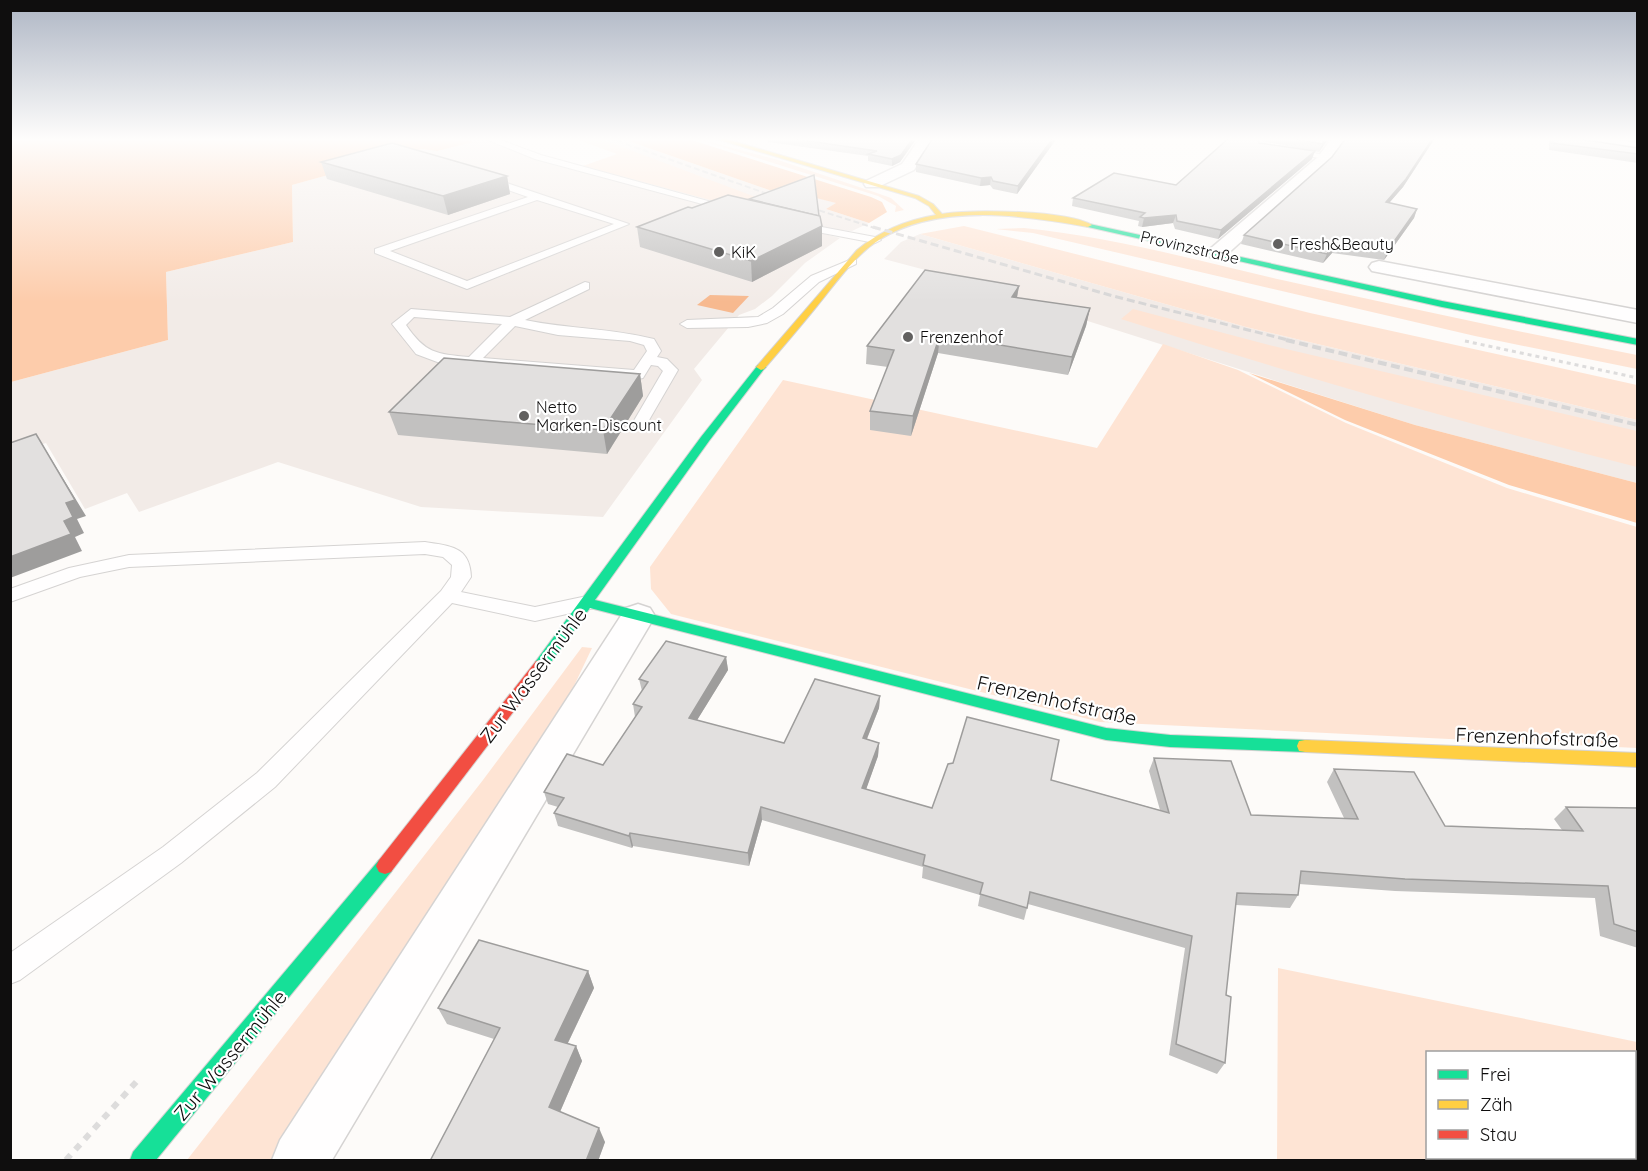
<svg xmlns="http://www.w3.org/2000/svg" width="1648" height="1171" viewBox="0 0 1648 1171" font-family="Quicksand,sans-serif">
<rect width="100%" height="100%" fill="#fdfbf9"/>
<!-- built -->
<g fill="#f2ebe7">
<path d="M465 138H480L533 157 840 238 805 263 772 296 755 309 739 315 694 369 702 380 603 517 421 507 278 462 139 512 127 493 85 509 46 443 11 454V382L168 340 166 272 293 242 292 185 422 149 437 151 472 142Z"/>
<path d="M598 138H620L789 197 800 194 837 203 826 209 869 223 852 231 812 228 583 166 629 151Z"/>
<path d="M920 234 1246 327 1637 420V483L1415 425 933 272 884 259 901 242Z"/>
</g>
<!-- green -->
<g fill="#fee4d4" fill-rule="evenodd">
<path d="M573 138H598L761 199 737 207 583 166 617 154Z"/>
<path d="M694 138 778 160 874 192 891 198 904 210 895 212 896 206 878 196Z"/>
<path d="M964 226 1310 313 1637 385V420L1246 327 920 234Z"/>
<path d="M1024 228C1111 237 1196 260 1282 280 1400 306 1518 332 1637 355V369L1475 336 1033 233 996 229Z"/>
<path d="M1133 309 1269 345 1637 431V467C1463 423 1292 374 1121 319Z"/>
<path d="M1163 344 1238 370 1346 423 1507 488 1637 527V748L1100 722 671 614 651 589 650 567 783 380 1097 448Z"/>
<path d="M582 647 592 648 563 709 271 1160H187L483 780Z"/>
<path d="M1278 968 1637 1042V1160H1277ZM1428 1052H1634V1158H1428Z"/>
</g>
<!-- forest -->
<g fill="#fdccab">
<path d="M11 138H465L473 142 437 151 422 149 292 185 293 242 166 272 168 340 11 382Z"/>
<path d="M620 138H685L871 197 882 202 887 212 869 223 826 209 836 203 800 194 789 197Z"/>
<path d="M1249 373 1415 425 1637 483V523L1509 485 1345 420Z"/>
</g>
<!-- water -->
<path fill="#f7b98f" d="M710 295 749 296 733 313 697 305Z"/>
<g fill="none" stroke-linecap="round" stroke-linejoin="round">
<defs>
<g id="lane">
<path d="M483 138H495L541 155 737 209 732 212 535 159Z"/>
<path d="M1261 139 1265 144 1330 156 1326 159 1257 148V142Z"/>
<path d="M483 175 629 224 467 289 375 253V249L528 197 480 180 478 178ZM537 200 614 224 467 281 390 251Z"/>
<path d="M795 222 875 237 881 240 875 243 791 227 790 225Z"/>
<path d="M852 259 856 260V264L819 282 783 314 767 323 748 327 687 328 680 324 687 320 758 317 773 308 811 276Z"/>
<path d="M585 282 589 283V289L525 320C567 329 612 328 654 339L661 351 657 357 667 359 678 370 645 427H635L632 424 663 371 658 366 651 365 643 378 638 379 440 363 416 354 392 324 411 309 510 317ZM414 317 502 324 469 357C436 354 425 353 406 325ZM515 326 558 335 630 341 644 345 647 351 634 370 483 358Z"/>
<path d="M425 542C450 546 470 546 471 577L461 592 535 607 587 596 594 598 597 603 594 608 535 621 452 603 275 787 181 863 20 980 10 984V953L163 847 257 773 441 591 451 577 452 565 443 557 425 554 129 567 80 577 10 602V589L69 568 129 555Z"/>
</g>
<g id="street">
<path d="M920 138H934L914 170 878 187H866L864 184 866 181 902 164Z"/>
<path d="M1332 138H1346L1328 163 1224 257H1210L1207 253 1210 249 1318 157Z"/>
<path d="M1379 261 1638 310V323L1372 271 1369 267 1372 263Z"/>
<path d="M638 604 650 608 655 616 332 1160H272L280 1140 626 608Z"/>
</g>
<g id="fast">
<path d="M1085 223 1442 301 1638 339V345L1442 307 1088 227 1084 225Z"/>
<path d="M761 364 766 367 764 369 709 441 595 600 1106 728 1170 735 1305 740 1311 741 1313 746 1311 751 1305 752 1170 747 1106 740 590 608 546 669H536L534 665 536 661 701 437 758 365Z"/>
<path d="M385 858 391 860 394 866 391 872 156 1160H130L133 1152 379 860Z"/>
</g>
<g id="slow">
<path d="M713 138H723L919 196 933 204 942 214C972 209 1067 210 1092 225L1088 227C1023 215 938 203 879 240 854 256 836 283 817 306 800 327 782 348 764 369L761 370 756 367 758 365 857 250C880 231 906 220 936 215L929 206 915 198Z"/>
<path d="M1305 740 1638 753V767L1305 752 1299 751 1297 746 1299 741Z"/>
</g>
<path id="jam" d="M541 660 546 661 548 665 546 669 391 872 385 874 379 872 376 866 379 860 536 661Z"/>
</defs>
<!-- lane casing -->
<use href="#lane" stroke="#d5d3d2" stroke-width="2"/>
<!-- street casing -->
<use href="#street" stroke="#d5d3d2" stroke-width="3"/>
<!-- fast casing -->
<use href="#fast" stroke="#d5d3d2" stroke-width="2"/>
<!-- slow casing -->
<use href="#slow" stroke="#d5d3d2" stroke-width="2"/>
<!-- jam casing -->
<use href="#jam" stroke="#d5d3d2" stroke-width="2"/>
<!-- path-far1 -->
<path stroke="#dddcdc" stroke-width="3" stroke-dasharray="4 4" stroke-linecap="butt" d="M1465 341 1638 378"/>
<!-- path -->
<path stroke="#dddcdc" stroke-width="6" stroke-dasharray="7 7" stroke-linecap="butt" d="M66 1160 137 1081"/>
<!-- lane -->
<use href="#lane" fill="#fffefe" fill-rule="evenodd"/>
<!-- street -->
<use href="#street" fill="#fffefe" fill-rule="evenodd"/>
<!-- fast -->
<use href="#fast" fill="#16e098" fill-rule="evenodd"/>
<!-- slow -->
<use href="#slow" fill="#ffcf43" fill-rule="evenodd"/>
<!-- jam -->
<use href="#jam" fill="#f24e42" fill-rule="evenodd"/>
<!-- rail-far2 -->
<g stroke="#d7d6d6" stroke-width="2" stroke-dasharray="6 3" stroke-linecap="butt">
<path d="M609 138 779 198"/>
<path d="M802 205 878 229"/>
</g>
<!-- rail-far1 -->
<path stroke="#d7d6d6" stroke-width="3" stroke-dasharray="8 4" stroke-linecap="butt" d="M873 227 1113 296 1292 341"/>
<!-- rail -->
<path stroke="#d7d6d6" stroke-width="4" stroke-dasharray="9 4.5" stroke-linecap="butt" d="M1286 340 1638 425"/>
</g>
<!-- wall -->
<g fill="#c2c1c0">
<path d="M768 138H917L900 162 892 166 868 161V156L768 142Z"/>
<path d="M933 138H1057L1017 194 993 189 990 185 980 186 916 172V164Z"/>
<path d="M1229 138H1259V143L1312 159 1218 239 1175 229 1173 223 1142 227 1138 226 1139 221 1072 206 1073 198 1176 185Z"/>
<path d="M1261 138H1329L1319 152 1266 142Z"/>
<path d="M1346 138H1435L1403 187 1389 203 1417 209 1414 218 1384 260 1332 253 1323 263 1241 244 1244 235 1332 157Z"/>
<path d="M1551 138H1572L1638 148V163L1549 150V143Z"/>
<path d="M1604 138H1638V143Z"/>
<path d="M321 162 507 176 510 194 448 215 327 179Z"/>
<path d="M692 208 819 216 822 226V246L752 282 640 247 637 227Z"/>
<path d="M1019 286 1017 298 1090 308 1086 326 1068 375 938 353 911 436 870 430V411L888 367 866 364 867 346Z"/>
<path d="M640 374 643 396 607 454 398 435 389 412Z"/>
<path d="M726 657 728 670 697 720 784 743 880 696 879 708 867 739 879 743 878 756 866 789 932 808 1051 780 1160 810 1149 771 1154 758 1251 815 1344 818 1327 782 1334 769 1445 826 1562 830 1554 819 1566 807 1638 808V948L1600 936 1595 898 1395 891 1299 884 1298 895 1290 908 1236 905 1226 995 1225 1063 1217 1074 1169 1055 1185 948 1028 904 1024 920 978 906 980 895 922 878 923 867 762 820 749 866 633 846 632 848 558 826 554 813 558 807 548 804 544 792 603 765 635 717 633 704 642 691 639 679Z"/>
<path d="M588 971 594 988 568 1043 576 1046 582 1061 560 1112 605 1142 598 1161 494 1039 447 1024 438 1008Z"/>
</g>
<!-- shaded-wall -->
<g fill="#9e9d9c">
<path d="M913 138H917L900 162 892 166V159Z"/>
<path d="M1053 138H1057L1017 194 1018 186Z"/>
<path d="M1326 138H1329L1319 152 1322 144Z"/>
<path d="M1433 138H1435L1403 187 1383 210 1386 202Z"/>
<path d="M1315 151 1312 159 1218 239 1221 230Z"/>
<path d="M507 176 510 194 448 215 443 196Z"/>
<path d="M991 177 990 185 980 186 981 178Z"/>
<path d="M1417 209 1414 218 1384 260 1388 250Z"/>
<path d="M1176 215 1173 223 1142 227 1144 218Z"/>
<path d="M822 226V246L752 282 751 261Z"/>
<path d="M1335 244 1332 253 1323 263 1327 254Z"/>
<path d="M1019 286 1016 302 1012 297Z"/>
<path d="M1090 308 1086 326 1068 375 1072 357Z"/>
<path d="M940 335 938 353 911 436 913 416Z"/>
<path d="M640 374 643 396 607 454 603 430Z"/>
<path d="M36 434 86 516 77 519 84 533 75 537 82 551 10 578V557L64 521 66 503Z"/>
<path d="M726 657 728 670 691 730 689 718Z"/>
<path d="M880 696 879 708 862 751 863 738Z"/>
<path d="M879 743 878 756 862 801V788Z"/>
<path d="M761 807 762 820 749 866 748 853Z"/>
<path d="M630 833 633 846 632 848 629 836Z"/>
<path d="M588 971 594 988 562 1055 555 1040Z"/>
<path d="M576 1046 582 1061 556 1121 549 1107Z"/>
<path d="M599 1128 605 1142 598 1161H586Z"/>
</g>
<!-- building -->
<g fill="#e2e0df" stroke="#9e9d9c" stroke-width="1.5">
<path d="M788 138H913L901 155 892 159 868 154 877 151Z"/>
<path d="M933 138H1053L1018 186 993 181 991 177 981 178 916 164Z"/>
<path d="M1229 138H1258L1259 143 1315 151 1221 230 1177 221 1176 215 1144 218 1140 217 1145 213 1073 198 1114 173 1176 185Z"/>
<path d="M1289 138H1326L1322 144Z"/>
<path d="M1346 138H1433L1406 179 1386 202 1417 209 1388 250 1335 244 1327 254 1244 235 1332 157Z"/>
<path d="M1553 138H1572L1638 148V154L1552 143Z"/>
<path d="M392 143 507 176 443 196 321 162Z"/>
<path d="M814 175 819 216 749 199Z"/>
<path d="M728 195 820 216 822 226 751 261 637 227 688 207 692 208Z"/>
<path d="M925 270 1019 286 1012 297 1090 308 1072 357 940 335 913 416 870 411 894 350 867 346Z"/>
<path d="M444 358 640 374 603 430 389 412Z"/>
<path d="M36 434 75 500 66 503 73 517 64 521 71 534 10 557V443Z"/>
<path d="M666 641 726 657 689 718 784 743 815 679 880 696 863 738 879 743 862 788 932 808 948 764 953 763 967 717 1059 740 1051 780 1169 813 1154 758 1231 761 1251 815 1358 819 1334 769 1414 772 1445 826 1583 831 1566 807 1638 808V932L1614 924 1608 886 1405 879 1301 871 1298 895 1237 893 1226 995 1231 997 1225 1063 1176 1044 1192 936 1030 892 1027 908 980 894 983 883 923 865 925 855 761 807 748 853 630 833 629 836 554 813 564 798 544 792 567 754 603 765 642 707 633 704 648 682 639 679Z"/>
<path d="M479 940 588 971 555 1040 576 1046 549 1107 599 1128 586 1161H430L500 1028 438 1008Z"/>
</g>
<!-- sky -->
<linearGradient id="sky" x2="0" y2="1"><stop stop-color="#aeb6c4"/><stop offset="0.46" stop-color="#fefdfc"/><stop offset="1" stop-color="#fefdfc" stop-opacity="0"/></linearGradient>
<rect width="1648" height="302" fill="url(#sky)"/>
<!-- markers -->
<g fill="#626160" stroke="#fff" stroke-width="2">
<circle cx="1278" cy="244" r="6"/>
<circle cx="719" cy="252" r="6"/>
<circle cx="908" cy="337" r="6"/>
<circle cx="524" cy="416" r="6"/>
</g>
<g text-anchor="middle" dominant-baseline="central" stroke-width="4.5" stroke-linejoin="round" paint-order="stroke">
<!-- far-poi labels -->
<g font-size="16" fill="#0f0e0e" stroke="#fff" text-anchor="start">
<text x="1290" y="244">Fresh&amp;Beauty</text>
<text x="731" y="252">KiK</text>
<text x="920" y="337">Frenzenhof</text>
<text x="536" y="407">Netto<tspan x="536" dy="18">Marken-Discount</tspan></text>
</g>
<!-- far-street labels -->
<g font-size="16" fill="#0f0e0e" stroke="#fff">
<text transform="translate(1190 247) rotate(13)">Provinzstraße</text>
</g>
<!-- street labels -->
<g font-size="20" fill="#0f0e0e" stroke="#fff">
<text transform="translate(533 675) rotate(-53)">Zur Wassermühle</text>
<text transform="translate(1057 700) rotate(13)">Frenzenhofstraße</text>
<text transform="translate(1537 737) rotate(2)">Frenzenhofstraße</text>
<text transform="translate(230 1055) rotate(-50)">Zur Wassermühle</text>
</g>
</g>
<!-- border -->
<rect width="1648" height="1171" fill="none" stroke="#0f0e0e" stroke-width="24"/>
<!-- legend -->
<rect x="1426" y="1051" width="210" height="108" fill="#ffffff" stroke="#9f9f9f" stroke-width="1.5"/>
<rect x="1438" y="1070" width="30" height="9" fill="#16e098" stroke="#9f9f9f" stroke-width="1.5"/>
<text x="1480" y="1081" font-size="18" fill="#0f0e0e">Frei</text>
<rect x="1438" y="1100" width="30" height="9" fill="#ffcf43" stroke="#9f9f9f" stroke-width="1.5"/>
<text x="1480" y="1111" font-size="18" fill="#0f0e0e">Zäh</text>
<rect x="1438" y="1130" width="30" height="9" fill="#f24e42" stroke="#9f9f9f" stroke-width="1.5"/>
<text x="1480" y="1141" font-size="18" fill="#0f0e0e">Stau</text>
</svg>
